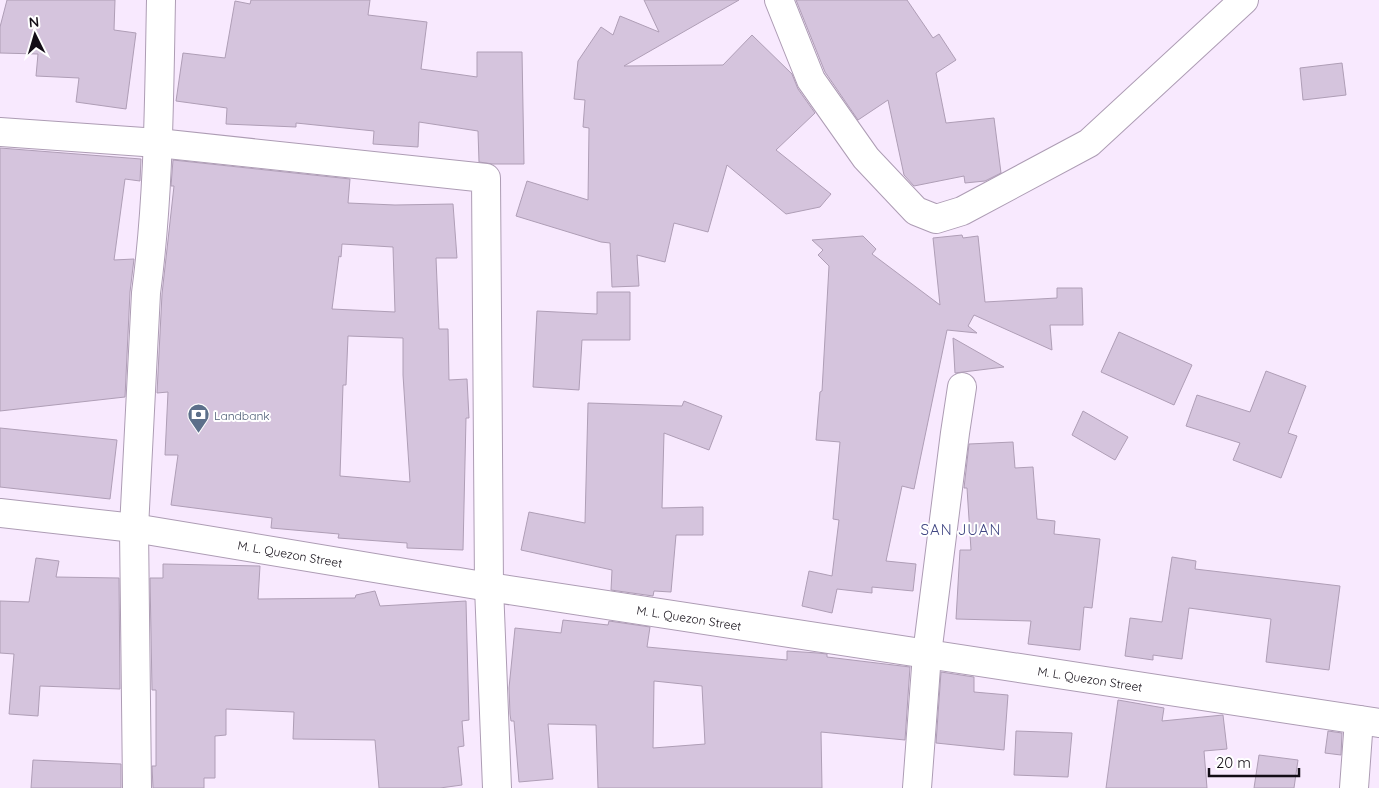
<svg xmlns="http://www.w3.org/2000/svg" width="1379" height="788" viewBox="0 0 1379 788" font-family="Quicksand,sans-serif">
<rect width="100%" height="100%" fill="#f8e9fe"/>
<!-- building -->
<g fill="#d5c4dd" stroke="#af9eb6" fill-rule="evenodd">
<path d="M7 0H115L114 30 136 33 126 109 76 102 79 78 36 76 38 54 0 53V27Z"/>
<path d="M251 0H370L368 15 427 22 421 69 477 77V52H522L524 164H493L479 162 478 131 419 122 418 147 373 144 374 131 296 123V127L226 124 227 108 176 101 183 53 225 58 235 1 250 4Z"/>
<path d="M644 0H739L624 66 723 65 752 35 792 74 798 89 815 113 776 150 831 194 820 207 786 214 727 165 708 232 674 223 665 262 637 255 639 286 612 287 610 243 601 242 516 216 527 181 588 200 589 128 583 127 585 100 574 99 578 61 601 27 613 35 620 16 659 32Z"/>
<path d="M796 0H907L933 38 939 34 956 60 936 73 946 123 994 118 1001 173 985 181 965 183 964 176 914 186 904 175 888 100 858 120 825 72Z"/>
<path d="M1342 63 1346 95 1303 100 1300 68Z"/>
<path d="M0 148 141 159 140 181 125 179 114 260 134 259 130 292 125 397 0 411Z"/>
<path d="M173 160 350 179 348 203 395 205 453 204 457 258H436L439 329H448L449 380 467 379 469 418H466L463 550 407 548V543L338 538 339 534 271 528 272 518 171 505 178 455H165L168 392 157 393 162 294 174 186H171ZM342 244 393 247 395 312 332 309 339 256 341 257ZM348 336 403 338V375L410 482 340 476 343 385H346Z"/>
<path d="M962 235 963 238 978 236 985 302 1057 298V288H1082L1083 325H1050L1052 350 974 315 968 326 977 333 947 330 914 489 902 486 886 561 916 564 913 591 872 587V593L837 589 832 613 802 606 809 571 832 576 839 520 833 519 840 442 816 440 820 392 822 391 829 266 818 255 823 250 812 240 863 236 876 249 872 254 940 305 933 238Z"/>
<path d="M597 292H630V340H582L579 390 533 387 537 311 597 314Z"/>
<path d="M1119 332 1192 365 1174 405 1101 372Z"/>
<path d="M953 338 1004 367 955 373Z"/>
<path d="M1266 371 1306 386 1288 433 1297 436 1281 478 1233 460 1240 443 1186 426 1197 395 1250 412Z"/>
<path d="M684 401 722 416 709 450 664 433 662 508 703 507V535H676L671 592 654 591 653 596 611 590 612 570 521 550 529 512 585 523 588 403 682 406Z"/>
<path d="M1083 411 1128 437 1115 460 1072 435Z"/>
<path d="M0 428 117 440 110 499 0 487Z"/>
<path d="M1013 442 1015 468 1033 467 1037 519 1055 521 1054 534 1100 539 1092 608 1084 607 1080 650 1028 644 1031 621 956 619 960 550H971L967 488H964L969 444Z"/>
<path d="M1172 557 1196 561 1195 569 1340 586 1329 670 1266 662 1271 619 1189 608 1182 659 1153 655V660L1125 656 1130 618 1162 622Z"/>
<path d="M36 558 59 561 56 577 119 578 120 689 40 686 38 716 9 714 14 654 0 653V601L29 602Z"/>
<path d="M163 564 260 566 258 599 355 598 356 595 375 591 380 606 466 601 469 720 462 721 464 746 458 747 462 785 440 788H379L375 740 293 739 294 712 226 709V735L215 736V778H204V788H153L152 766H156V690H152L150 578H163Z"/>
<path d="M563 620 608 625 609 621 650 627 647 647 787 660V651L818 653 827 654V657L910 667 905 740 821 732 822 788H598L596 725 548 724 553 779 519 782 514 721H511L510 714 509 688 515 628 561 633ZM654 681 702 686 705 744 653 748Z"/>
<path d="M941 672 974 677V692L1008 695 1004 750 936 743Z"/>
<path d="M1118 700 1164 708 1162 721 1223 715 1227 749 1204 751 1207 788H1106Z"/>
<path d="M1016 731 1072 733 1068 777 1014 775Z"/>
<path d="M1328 731 1342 733 1341 755 1325 753Z"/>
<path d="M1259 755 1298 760 1294 788H1254Z"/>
<path d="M33 760 121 764V788H31Z"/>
</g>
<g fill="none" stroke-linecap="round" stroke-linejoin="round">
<defs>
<g id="street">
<path d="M779 0 811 80 866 158 916 211 936 219 962 211 1089 143 1244 0"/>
<path d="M0 132 158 143 486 178 489 587 497 788"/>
<path d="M0 513 134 528 489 587 1379 723"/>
<path d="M137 788 134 528 146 293C159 196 159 98 161 0"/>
<path d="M917 788 927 654 955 433 962 387"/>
<path d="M1354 788 1359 720"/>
</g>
</defs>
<!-- street casing -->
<use href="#street" stroke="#ad9cb4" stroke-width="30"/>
<!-- street -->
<use href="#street" stroke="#fff" stroke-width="28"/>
</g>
<!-- icons -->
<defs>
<symbol id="bank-pin" viewBox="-11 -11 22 30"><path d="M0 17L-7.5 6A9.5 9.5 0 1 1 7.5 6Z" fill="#5c6f8a" stroke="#fff"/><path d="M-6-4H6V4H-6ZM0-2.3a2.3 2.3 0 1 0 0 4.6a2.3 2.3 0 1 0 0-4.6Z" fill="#fff"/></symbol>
</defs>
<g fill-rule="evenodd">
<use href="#bank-pin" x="186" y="402" width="25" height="34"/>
</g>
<g text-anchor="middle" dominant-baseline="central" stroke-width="4" stroke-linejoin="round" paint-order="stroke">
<!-- service labels -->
<g font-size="12" fill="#4e5e75" stroke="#fff" text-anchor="start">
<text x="214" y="415">Landbank</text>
</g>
<!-- street labels -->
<g font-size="12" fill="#130d16" stroke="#fff">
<text transform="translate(290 554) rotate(10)">M. L. Quezon Street</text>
<text transform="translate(689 618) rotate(9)">M. L. Quezon Street</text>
<text transform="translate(1090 679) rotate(9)">M. L. Quezon Street</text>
</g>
<!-- quarter labels -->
<g font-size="15" letter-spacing="1" fill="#414783" stroke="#fff">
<text x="961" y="529">SAN JUAN</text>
</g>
</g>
<!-- north arrow -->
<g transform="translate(35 35) rotate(355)" stroke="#ffffff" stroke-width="4" paint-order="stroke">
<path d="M0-4L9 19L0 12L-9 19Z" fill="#130d16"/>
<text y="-8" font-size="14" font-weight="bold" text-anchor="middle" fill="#130d16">N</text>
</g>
<!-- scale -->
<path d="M1209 768v8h90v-8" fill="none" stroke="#130d16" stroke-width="2.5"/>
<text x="1216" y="768" font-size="15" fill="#130d16" stroke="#ffffff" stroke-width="4" paint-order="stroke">20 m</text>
</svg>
